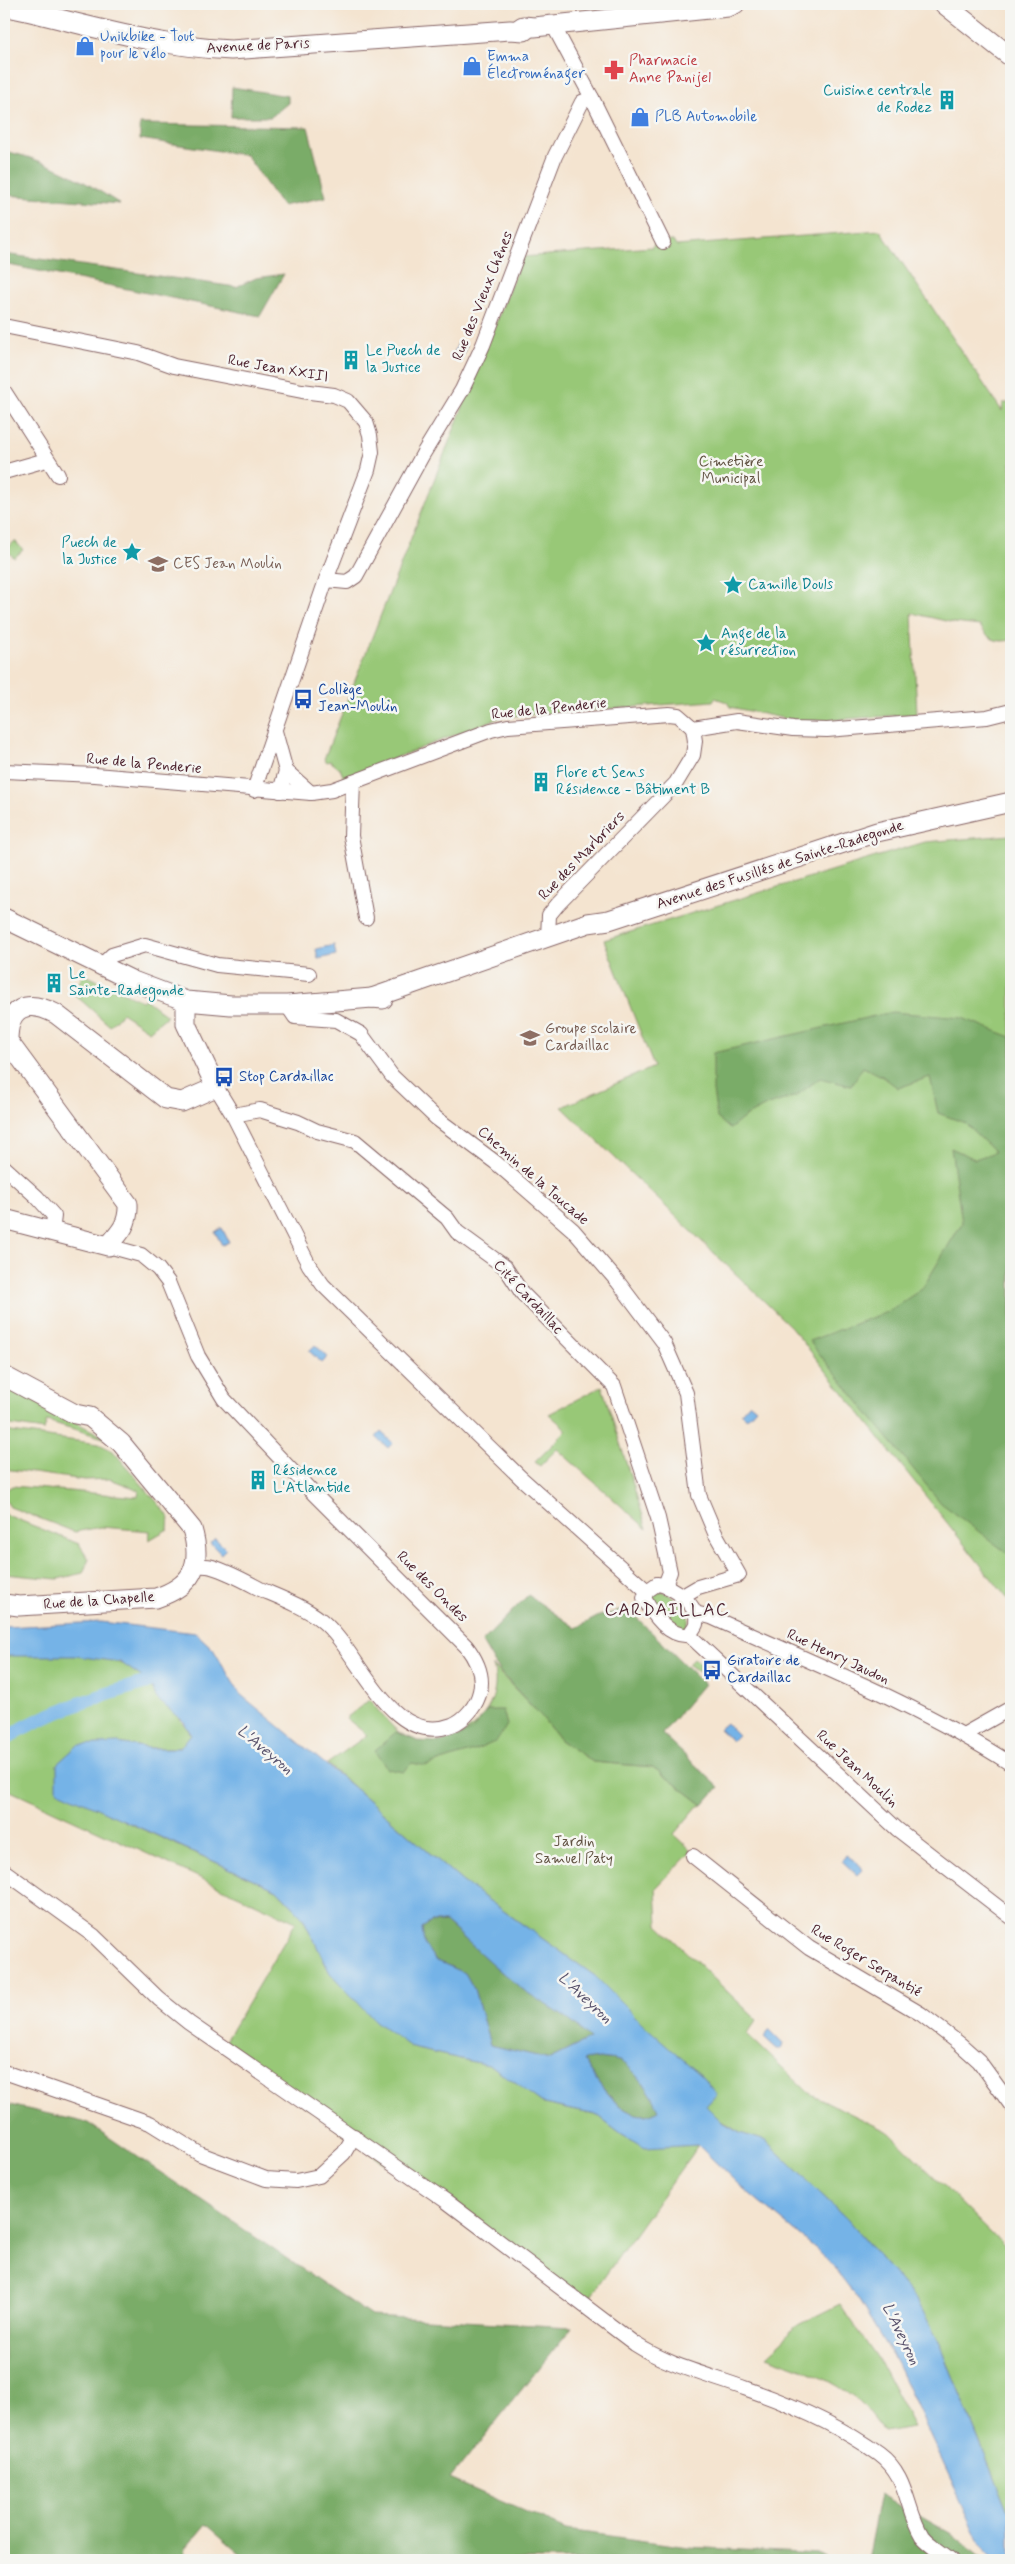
<svg xmlns="http://www.w3.org/2000/svg" width="1015" height="2564" viewBox="0 0 1015 2564" font-family="Mynerve,sans-serif">
<rect width="100%" height="100%" fill="#f6f6f2"/>
<filter id="ink" filterUnits="userSpaceOnUse"><feTurbulence type="fractalNoise" baseFrequency=".02" numOctaves="2"/><feDisplacementMap in="SourceGraphic" scale="10" xChannelSelector="R" yChannelSelector="G"/><feConvolveMatrix kernelMatrix="1 2 1 2 8 2 1 2 1" color-interpolation-filters="sRGB"/></filter>
<filter id="wash" filterUnits="userSpaceOnUse"><feTurbulence type="fractalNoise" baseFrequency=".0096" numOctaves="4" result="noise"/><feDisplacementMap in="SourceGraphic" scale="20" xChannelSelector="R" yChannelSelector="G"/><feGaussianBlur stdDeviation="1.12" result="paint"/><feColorMatrix in="noise" values="0 0 0 0 0 0 0 0 0 0 0 0 0 0 0 0 0 1.4 0 .05"/><feComposite in="paint" operator="in"/></filter>
<g filter="url(#wash)">
<rect width="100%" height="100%" fill="#f4e4d0"/>
<!-- green -->
<g fill="#98c877" stroke="#717451">
<path d="M880 230 1002 411 1003 403H1011V640C996 643 988 639 980 626L954 623 912 613 917 714 801 722 730 707 727 702 715 698 713 701 501 717 344 778 340 769 330 761 327 762 324 759 522 257 652 247 656 242 673 241 676 246Z"/>
<path d="M15 541 23 550 14 558 6 549Z"/>
<path d="M1011 835V1603L791 1327 562 1107 654 1067 604 940 925 842Z"/>
<path d="M83 974 142 1001 145 999 167 1016 149 1031 122 1013 110 1026 74 994Z"/>
<path d="M4 1385 110 1440 47 1421 44 1430 4 1424Z"/>
<path d="M602 1386 647 1529 557 1449 540 1466 535 1462 567 1430 549 1414Z"/>
<path d="M4 1431 99 1444 113 1451 169 1516 168 1529 149 1540 150 1531 101 1527 75 1532 10 1507 4 1498 6 1490 12 1486 138 1497 139 1490 110 1479 85 1480 4 1469Z"/>
<path d="M4 1514 79 1544 89 1559 83 1573 58 1579 4 1574Z"/>
<path d="M659 1590C673 1593 701 1618 682 1630L674 1628 651 1600 652 1594Z"/>
<path d="M4 1656C36 1654 106 1652 133 1669 146 1677 150 1688 161 1699 171 1711 182 1720 191 1734L180 1748H149L118 1743 122 1820 277 1890 302 1916 330 1973 412 2048 492 2066 544 2104 596 2115 622 2135 645 2147 698 2145 583 2307 222 2046 296 1922 4 1788Z"/>
<path d="M694 1658 704 1667 699 1672 688 1664Z"/>
<path d="M493 1666 542 1717 560 1740 593 1762 653 1767 703 1805 697 1807 674 1834 692 1851 656 1888 658 1925 757 2020 747 2034 809 2093 890 2133 1011 2253V2514L1007 2510 940 2344 918 2302 847 2219 766 2141 740 2133 713 2116 645 2026 595 1976 463 1882 327 1764 367 1735 346 1718 369 1700C383 1715 397 1737 418 1742 460 1751 506 1709 493 1666Z"/>
<path d="M840 2304 879 2360 914 2427 884 2432C873 2418 862 2402 847 2392 823 2375 793 2366 766 2356L787 2337 794 2327Z"/>
</g>
<!-- forest -->
<g fill="#7aac68" stroke="#62664a">
<path d="M232 87 288 96V103L271 117H231Z"/>
<path d="M140 124 308 127 326 197 282 206 246 155 140 139Z"/>
<path d="M4 151C48 160 83 180 120 204L6 195Z"/>
<path d="M4 254 236 287 256 278 284 274 260 316 4 264Z"/>
<path d="M892 1012 962 1018 1011 1037V1556L941 1503 809 1341 887 1312 922 1289 962 1223 951 1148 975 1159 995 1152 965 1123 938 1113 930 1077 898 1088 882 1076 863 1067 851 1086 820 1078 796 1096 768 1105 745 1117 730 1129 717 1118 713 1091V1053Z"/>
<path d="M528 1595 576 1628 599 1616 628 1609 704 1684 662 1734 719 1787 703 1805 653 1767 593 1762 560 1740 542 1717 499 1671 482 1642Z"/>
<path d="M487 1710H503L507 1725 497 1741 476 1750 426 1766 412 1763 403 1772 388 1769 374 1751 396 1732 418 1741 439 1742 453 1739 472 1730Z"/>
<path d="M431 1922H446L498 1969 525 1991 566 2016 590 2039 550 2059 490 2045 474 1989 465 1973 435 1960 424 1944 422 1928Z"/>
<path d="M599 2058C605 2059 613 2059 619 2061 638 2070 651 2093 660 2110 655 2112 649 2115 645 2115 618 2116 596 2079 583 2060Z"/>
<path d="M10 2105 88 2123 371 2316 572 2327 450 2479 567 2530 688 2547 819 2554 830 2560H248L206 2524 186 2548 184 2560H4V2108Z"/>
<path d="M880 2494 950 2533 984 2560H867Z"/>
</g>
<!-- water -->
<g fill="#74b3e7" stroke="#5f6989" fill-rule="evenodd">
<path d="M459 341 467 345 459 362 452 358Z"/>
<path d="M334 945 336 955 318 959 316 949Z"/>
<path d="M222 1228 229 1242 222 1245 215 1232Z"/>
<path d="M315 1345 328 1357 322 1363 309 1351Z"/>
<path d="M750 1403 756 1408 747 1418 741 1413Z"/>
<path d="M381 1432 393 1443 388 1448 376 1437Z"/>
<path d="M215 1538 226 1549 221 1554 210 1543Z"/>
<path d="M101 1622 196 1633 213 1649 240 1694 358 1791 463 1882 595 1976 645 2026 703 2077 717 2094 706 2106 724 2124 740 2133 766 2141 847 2219 918 2302 940 2344 1007 2510 1011 2514V2560C990 2560 990 2558 979 2540L897 2364 858 2299 827 2258 738 2184 698 2145 645 2148 622 2135 596 2115 544 2104 492 2066 412 2048 375 2021 330 1973 302 1916 277 1890 57 1790V1764L78 1745 118 1743 149 1748H180L191 1734 184 1722 157 1699 149 1682 120 1662 75 1656H4V1627ZM431 1922H446C472 1945 497 1970 525 1991 548 2007 571 2018 590 2039L550 2059 490 2045 474 1989 465 1973 435 1960 424 1944 422 1928ZM599 2058C605 2059 613 2059 619 2061 637 2070 652 2093 659 2110 655 2112 649 2115 645 2115 618 2116 596 2080 583 2060Z"/>
<path d="M726 1723 738 1735 732 1741 719 1729Z"/>
<path d="M846 1855 858 1863 862 1870 857 1875 842 1861Z"/>
<path d="M770 2030 783 2043 781 2049H777L764 2037Z"/>
</g>
<g fill="none" stroke-linecap="round" stroke-linejoin="round">
<!-- canal -->
<path stroke="#74b3e7" stroke-width="14" d="M4 1740C43 1712 120 1689 167 1677"/>
</g>
</g>
<g filter="url(#ink)">
<g fill="none" stroke-linecap="round" stroke-linejoin="round">
<defs>
<g id="street">
<path d="M553 25 592 98 663 242"/>
<path d="M4 326 138 353 174 366 302 391 334 395 348 401 366 422 370 435 372 452 368 470 326 580 254 790"/>
<path d="M4 391 58 475"/>
<path d="M4 472 46 460"/>
<path d="M326 580 347 582 356 576 423 454 462 390 483 345 555 156 582 102 592 98"/>
<path d="M275 731 286 771 280 791"/>
<path d="M4 771 95 775 311 793 332 790 491 730 508 726 669 714 678 715 693 728 737 721 793 729 827 730 987 717 1011 711"/>
<path d="M286 771 311 793"/>
<path d="M353 782 351 836 366 918"/>
<path d="M548 937 549 915 558 904 676 783 693 755 695 741 693 728"/>
<path d="M102 965 112 955 145 945 217 965 309 974"/>
<path d="M287 1005 295 1017 336 1020 361 1034 392 1076 436 1118 495 1162 573 1230 618 1282 664 1343 686 1393 699 1495 715 1533 739 1575 698 1587 681 1597"/>
<path d="M216 1087 233 1115 309 1265 323 1285 521 1478 647 1591"/>
<path d="M233 1115 260 1110 298 1122 317 1131 355 1141 447 1218 457 1232 505 1267 522 1293 614 1386 658 1518 670 1572 665 1585"/>
<path d="M4 1167 37 1197 54 1216 52 1232"/>
<path d="M108 1246 141 1255 158 1269 168 1282 198 1356 224 1399 313 1493 466 1646C476 1659 484 1674 480 1691 477 1705 466 1719 452 1725 390 1749 360 1651 321 1620 303 1606 281 1598 260 1589 245 1581 229 1572 212 1567 207 1565 199 1566 193 1566"/>
<path d="M657 1584C672 1585 700 1606 696 1624 695 1627 691 1632 689 1635 669 1637 653 1615 644 1598L647 1591Z"/>
<path d="M695 1613 711 1617C812 1663 918 1704 1011 1764"/>
<path d="M689 1635 897 1829 1011 1917"/>
<path d="M965 1734 1011 1708"/>
<path d="M693 1856 809 1948 921 2014 960 2044 979 2061 1011 2105"/>
<path d="M4 1871 94 1936 159 1999 189 2023 446 2201 635 2344C669 2366 709 2375 747 2389 793 2405 839 2425 879 2454 909 2476 905 2508 922 2536 929 2545 943 2553 951 2560"/>
<path d="M4 2072 150 2123 200 2154 266 2179 296 2181 319 2176 344 2153 354 2136"/>
</g>
<g id="secondary">
<path d="M944 4 1011 57"/>
<path d="M4 6C79 22 153 47 231 50L510 30 524 31 529 27"/>
<path d="M520 28 523 26 534 27 728 7 735 4"/>
<path d="M4 918 133 981 186 1001 231 1005H287L372 998 383 999"/>
<path d="M372 998 588 923 609 920 877 832 1011 802"/>
<path d="M4 1219 108 1246C121 1232 129 1223 128 1204L8 1041C8 1006 27 999 56 1014L166 1099 182 1102 216 1087 186 1024V1001"/>
<path d="M4 1376 75 1414 90 1417 121 1443 192 1529C203 1566 192 1586 156 1598L19 1606 4 1604"/>
</g>
</defs>
<!-- street casing -->
<use href="#street" stroke="#866465" stroke-width="16"/>
<!-- secondary casing -->
<use href="#secondary" stroke="#866465" stroke-width="21"/>
<!-- street -->
<use href="#street" stroke="#fff" stroke-width="14"/>
<!-- secondary -->
<use href="#secondary" stroke="#fff" stroke-width="19"/>
</g>
</g>
<!-- icons -->
<defs>
<symbol id="shop-bare" viewBox="-9 -9 18 18"><path d="M-5-2.5h2.3a2.7 3.5 0 0 1 5.4 0H5L5.5 6h-11ZM-1.5-2.5h3a1.5 2.3 0 0 0-3 0Z" fill="#3f7fe0" stroke="#f6f6f2" stroke-width="2.5" paint-order="stroke"/></symbol>
<symbol id="pharmacy-bare" viewBox="-9 -9 18 18"><path d="M-2-6h4v4h4v4h-4v4h-4v-4h-4v-4h4Z" fill="#e0444e" stroke="#f6f6f2" stroke-width="2.5" paint-order="stroke"/></symbol>
<symbol id="building-bare" viewBox="-9 -9 18 18"><path d="M-4-6H4V6H1V3H-1V6H-4ZM-2.5-4.3h1.7v1.8h-1.7ZM.8-4.3h1.7v1.8H.8ZM-2.5-1h1.7V.8h-1.7ZM.8-1h1.7V.8H.8Z" fill="#0f9aa8" stroke="#f6f6f2" stroke-width="2.5" paint-order="stroke"/></symbol>
<symbol id="sight-bare" viewBox="-9 -9 18 18"><path d="M0-6L1.8-2.2L6-1.7L2.9 1.2L3.7 5.4L0 3.3L-3.7 5.4L-2.9 1.2L-6-1.7L-1.8-2.2Z" fill="#0f9aa8" stroke="#f6f6f2" stroke-width="2.5" paint-order="stroke"/></symbol>
<symbol id="school-bare" viewBox="-9 -9 18 18"><path d="M0-5L7-2L0 1L-7-2ZM-4 1L0 2.5L4 1V4Q0 6-4 4Z" fill="#8d6e63" stroke="#f6f6f2" stroke-width="2.5" paint-order="stroke"/></symbol>
<symbol id="bus-bare" viewBox="-9 -9 18 18"><path d="M-5-6H5V4H4V6H2V4H-2V6H-4V4H-5ZM-3.5-4V0h7V-4ZM-3.5 1.2v1.5H-2V1.2ZM2 1.2v1.5H3.5V1.2Z" fill="#1a4fb4" stroke="#f6f6f2" stroke-width="2.5" paint-order="stroke"/></symbol>
</defs>
<g fill-rule="evenodd">
<use href="#shop-bare" x="71" y="32" width="28" height="28"/>
<use href="#shop-bare" x="458" y="52" width="28" height="28"/>
<use href="#pharmacy-bare" x="600" y="56" width="28" height="28"/>
<use href="#building-bare" x="933" y="86" width="28" height="28"/>
<use href="#shop-bare" x="626" y="103" width="28" height="28"/>
<use href="#building-bare" x="337" y="346" width="28" height="28"/>
<use href="#sight-bare" x="118" y="538" width="28" height="28"/>
<use href="#school-bare" x="144" y="550" width="28" height="28"/>
<use href="#sight-bare" x="719" y="571" width="28" height="28"/>
<use href="#sight-bare" x="692" y="629" width="28" height="28"/>
<use href="#bus-bare" x="289" y="685" width="28" height="28"/>
<use href="#building-bare" x="527" y="768" width="28" height="28"/>
<use href="#building-bare" x="40" y="969" width="28" height="28"/>
<use href="#school-bare" x="516" y="1024" width="28" height="28"/>
<use href="#bus-bare" x="210" y="1063" width="28" height="28"/>
<use href="#building-bare" x="244" y="1466" width="28" height="28"/>
<use href="#bus-bare" x="698" y="1656" width="28" height="28"/>
</g>
<g text-anchor="middle" dominant-baseline="central" stroke-width="5" stroke-linejoin="round" paint-order="stroke">
<!-- shop labels -->
<g font-size="15" fill="#366cbe" stroke="#f6f6f2" text-anchor="start">
<text x="100" y="37">Unikbike - Tout<tspan x="100" dy="17">pour le vélo</tspan></text>
<text x="487" y="57">Emma<tspan x="487" dy="17">Électroménager</tspan></text>
<text x="655" y="117">PLB Automobile</text>
</g>
<!-- street labels -->
<g font-size="15" fill="#4a1f2b" stroke="#f6f6f2">
<text transform="translate(258 46) rotate(-3)">Avenue de Paris</text>
<text transform="translate(483 296) rotate(-68)">Rue des Vieux Chênes</text>
<text transform="translate(278 369) rotate(10)">Rue Jean XXIII</text>
<text transform="translate(549 709) rotate(-6)">Rue de la Penderie</text>
<text transform="translate(144 764) rotate(5)">Rue de la Penderie</text>
<text transform="translate(582 856) rotate(-46)">Rue des Marbriers</text>
<text transform="translate(780 865) rotate(-18)">Avenue des Fusillés de Sainte-Radegonde</text>
<text transform="translate(533 1176) rotate(41)">Chemin de la Toucade</text>
<text transform="translate(528 1297) rotate(47)">Cité Cardaillac</text>
<text transform="translate(432 1587) rotate(45)">Rue des Ondes</text>
<text transform="translate(99 1601) rotate(-4)">Rue de la Chapelle</text>
<text transform="translate(838 1657) rotate(25)">Rue Henry Jaudon</text>
<text transform="translate(857 1769) rotate(43)">Rue Jean Moulin</text>
<text transform="translate(866 1961) rotate(31)">Rue Roger Serpantié</text>
</g>
<!-- health labels -->
<g font-size="15" fill="#be3a42" stroke="#f6f6f2" text-anchor="start">
<text x="629" y="61">Pharmacie<tspan x="629" dy="17">Anne Panijel</tspan></text>
</g>
<!-- culture labels -->
<g font-size="15" fill="#0d838f" stroke="#f6f6f2" text-anchor="start">
<text x="932" y="91" text-anchor="end">Cuisine centrale<tspan x="932" dy="17">de Rodez</tspan></text>
<text x="366" y="351">Le Puech de<tspan x="366" dy="17">la Justice</tspan></text>
<text x="117" y="543" text-anchor="end">Puech de<tspan x="117" dy="17">la Justice</tspan></text>
<text x="748" y="585">Camille Douls</text>
<text x="721" y="634">Ange de la<tspan x="721" dy="17">résurrection</tspan></text>
<text x="556" y="773">Flore et Sens<tspan x="556" dy="17">Résidence - Bâtiment B</tspan></text>
<text x="69" y="974">Le<tspan x="69" dy="17">Sainte-Radegonde</tspan></text>
<text x="273" y="1471">Résidence<tspan x="273" dy="17">L'Atlantide</tspan></text>
</g>
<!-- park labels -->
<g font-size="15" fill="#615242" stroke="#f6f6f2">
<text x="731" y="462">Cimetière<tspan x="731" dy="17">Municipal</tspan></text>
<text x="574" y="1842">Jardin<tspan x="574" dy="17">Samuel Paty</tspan></text>
</g>
<!-- education labels -->
<g font-size="15" fill="#785e54" stroke="#f6f6f2" text-anchor="start">
<text x="173" y="564">CES Jean Moulin</text>
<text x="545" y="1029">Groupe scolaire<tspan x="545" dy="17">Cardaillac</tspan></text>
</g>
<!-- transit labels -->
<g font-size="15" fill="#164399" stroke="#f6f6f2" text-anchor="start">
<text x="318" y="690">Collège<tspan x="318" dy="17">Jean-Moulin</tspan></text>
<text x="239" y="1077">Stop Cardaillac</text>
<text x="727" y="1661">Giratoire de<tspan x="727" dy="17">Cardaillac</tspan></text>
</g>
<!-- water labels -->
<g font-size="16" font-style="italic" fill="#59536d" stroke="#f6f6f2">
<text transform="translate(265 1750) rotate(40)">L'Aveyron</text>
<text transform="translate(585 1998) rotate(43)">L'Aveyron</text>
<text transform="translate(901 2334) rotate(64)">L'Aveyron</text>
</g>
<!-- quarter labels -->
<g font-size="18" letter-spacing="1" fill="#4a1f2b" stroke="#f6f6f2">
<text x="667" y="1610">CARDAILLAC</text>
</g>
</g>
<!-- margin -->
<rect width="1015" height="2564" fill="none" stroke="#f6f6f2" stroke-width="20"/>
</svg>
